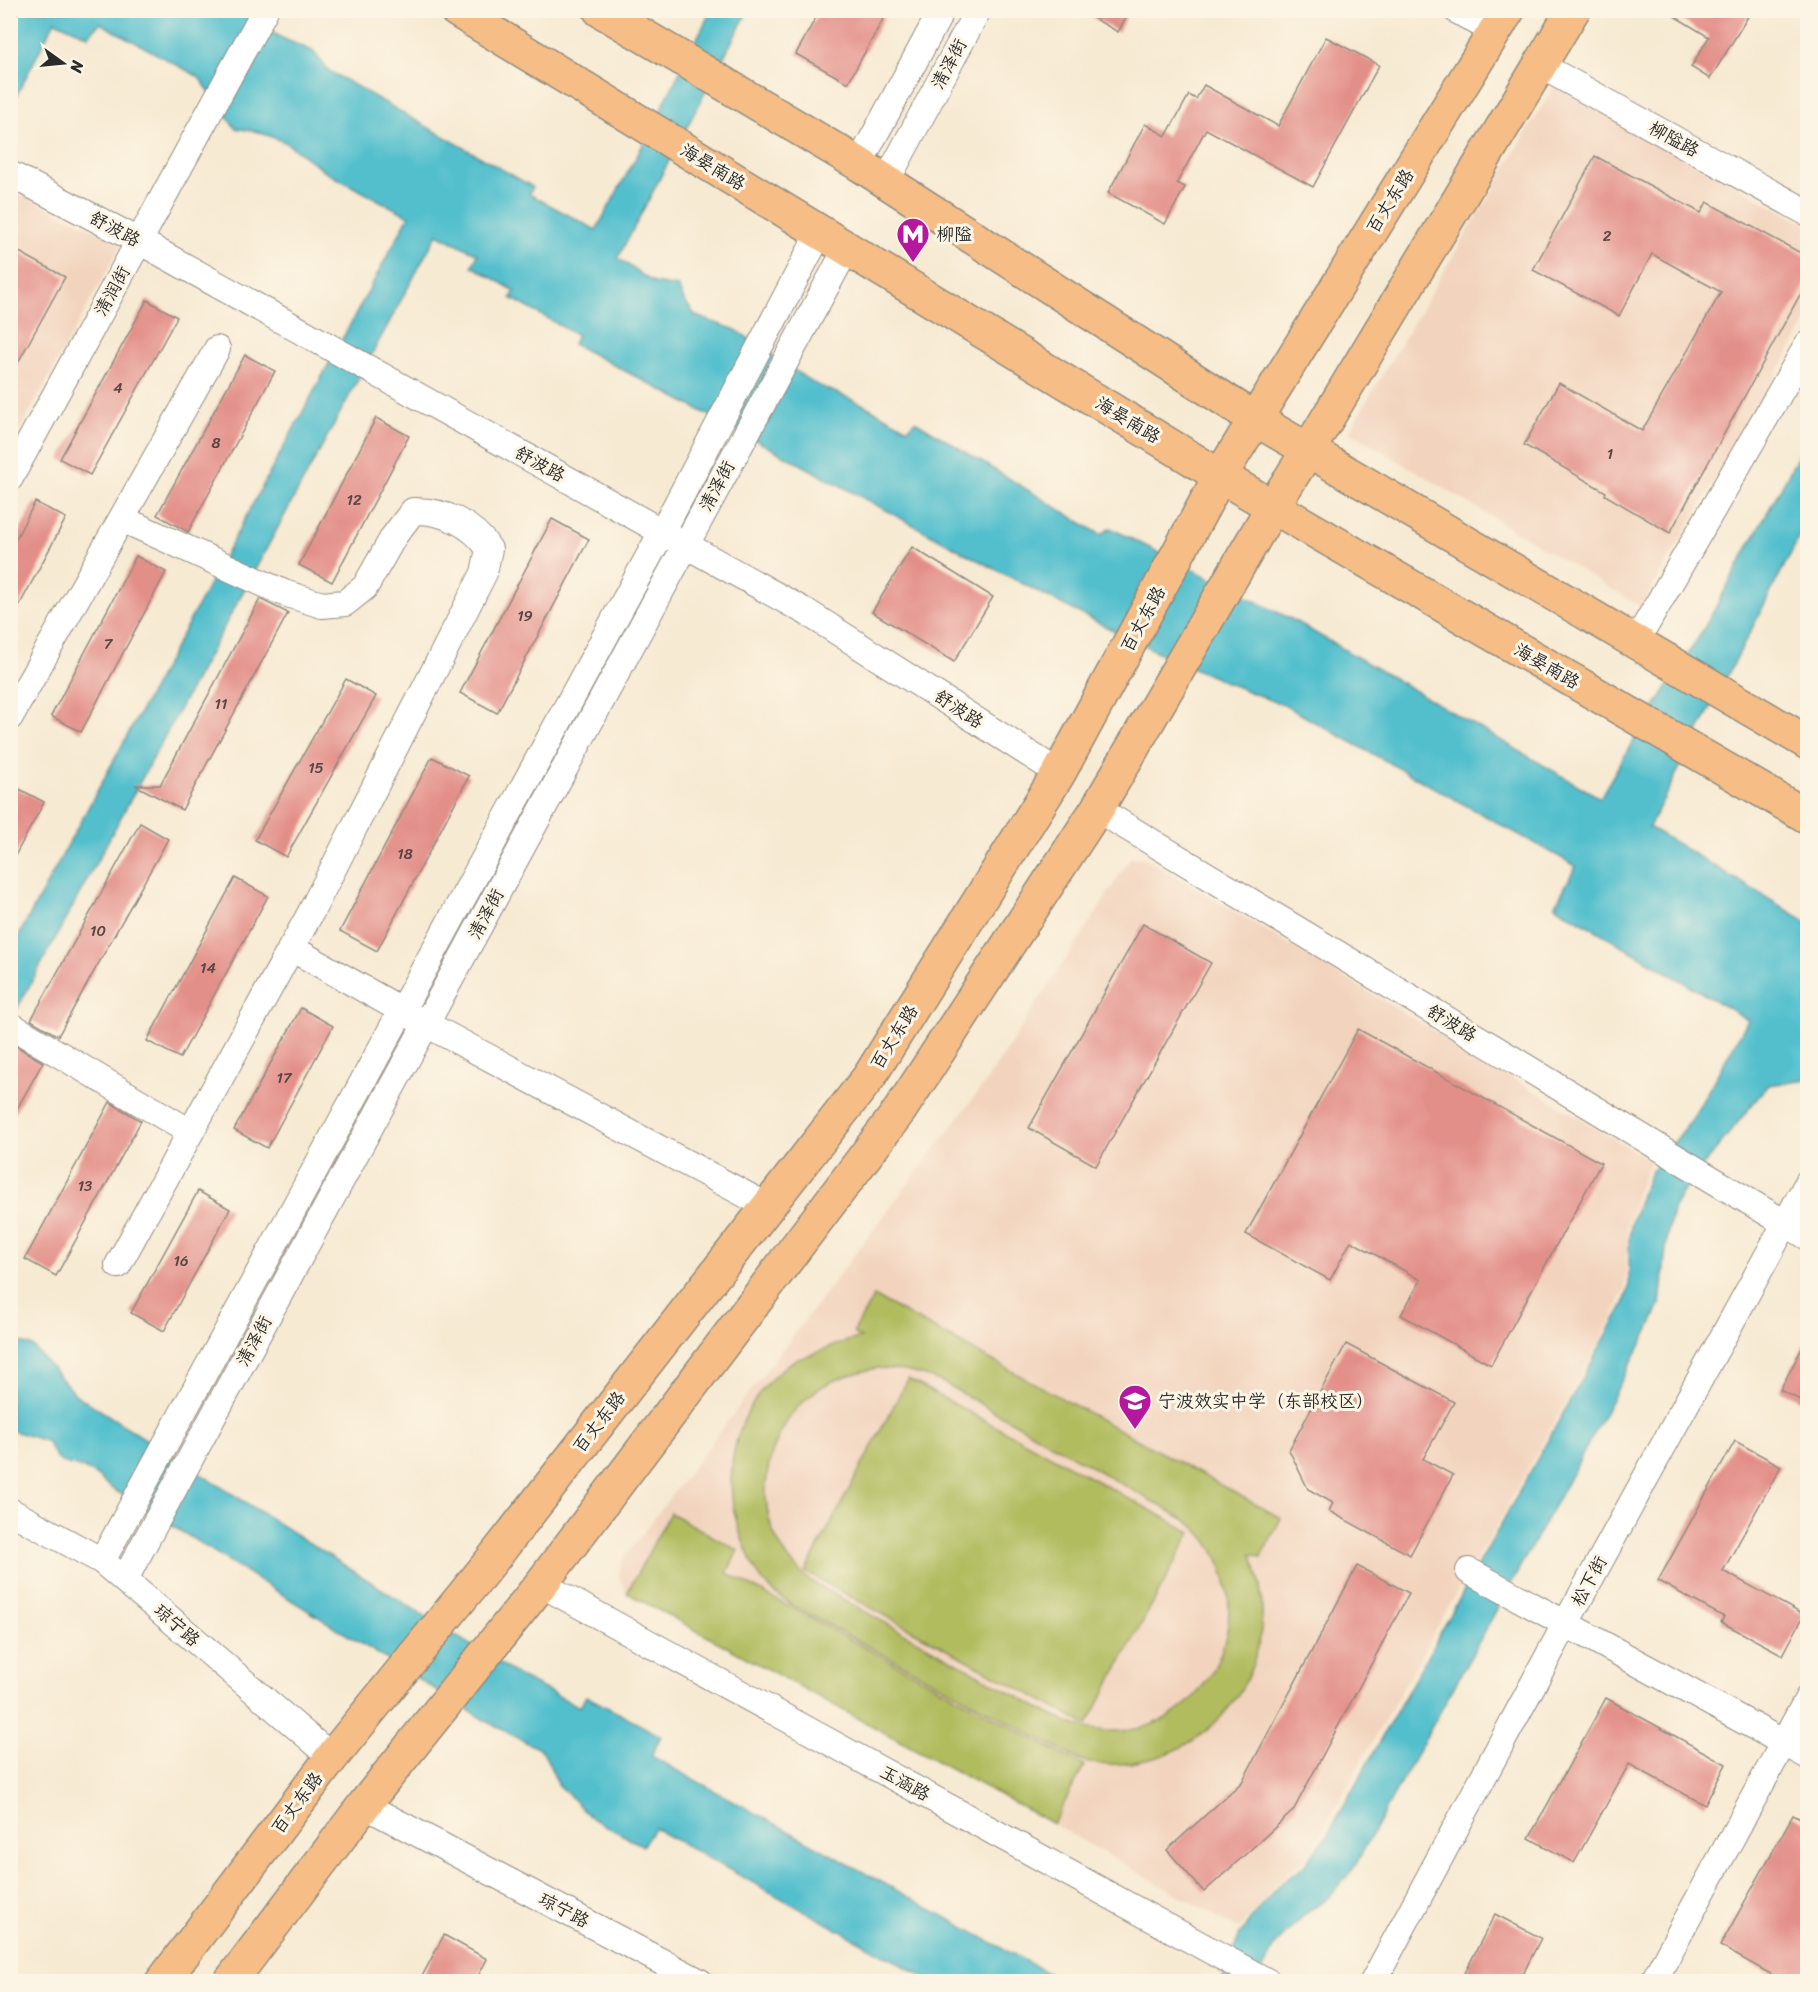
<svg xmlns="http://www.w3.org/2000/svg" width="1818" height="1992" viewBox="0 0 1818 1992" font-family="Sriracha,'LXGW WenKai TC',sans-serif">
<rect width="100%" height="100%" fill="#fcf5e5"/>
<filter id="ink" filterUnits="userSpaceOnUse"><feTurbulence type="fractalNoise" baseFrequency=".0167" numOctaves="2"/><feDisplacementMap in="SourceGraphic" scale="12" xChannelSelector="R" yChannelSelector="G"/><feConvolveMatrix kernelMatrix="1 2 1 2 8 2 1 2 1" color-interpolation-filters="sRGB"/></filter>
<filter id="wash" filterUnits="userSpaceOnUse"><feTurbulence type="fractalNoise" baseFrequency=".008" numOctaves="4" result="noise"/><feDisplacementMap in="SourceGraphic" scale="24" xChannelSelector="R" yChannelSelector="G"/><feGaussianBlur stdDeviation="1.35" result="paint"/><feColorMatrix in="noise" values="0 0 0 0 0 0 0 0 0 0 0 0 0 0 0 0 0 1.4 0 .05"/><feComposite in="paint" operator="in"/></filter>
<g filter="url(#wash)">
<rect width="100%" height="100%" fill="#f7ead3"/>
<!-- built -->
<g fill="#f2d4be">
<path d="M1554 86 1807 225V322L1641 607 1349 431Z"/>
<path d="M11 190 122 243 11 446Z"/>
<path d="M1143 857 1651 1161 1637 1192 1627 1228 1625 1289 1613 1317 1486 1544 1469 1571 1311 1851 1276 1885 1238 1929 1053 1824 627 1593 618 1575 624 1558 984 1084 1093 918 1130 858Z"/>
</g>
<!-- green -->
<g fill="#b1bc5e" stroke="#6e7444" stroke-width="1.5" fill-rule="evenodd">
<path d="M874 1296 1281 1518 1261 1557 1251 1553C1284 1636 1241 1733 1154 1758 1131 1764 1104 1767 1081 1761L795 1607C763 1587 756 1576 743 1541 722 1489 729 1430 765 1386 773 1377 782 1367 792 1362 800 1358 810 1355 818 1352 833 1346 846 1340 861 1338L853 1333ZM878 1368C902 1369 922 1373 944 1383L1187 1521C1270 1586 1221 1729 1116 1731 1092 1732 1071 1724 1049 1714L810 1581C796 1569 784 1555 776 1538 752 1488 773 1421 817 1390 834 1378 858 1372 878 1368Z"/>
<path d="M908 1379 1191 1532 1087 1725 805 1572Z"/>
<path d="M670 1513 738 1550 727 1573 1084 1766 1053 1824 627 1593Z"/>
</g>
<!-- water -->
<g fill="#53bfcd" stroke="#3f757c" stroke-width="1.5">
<path d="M11 11H235L284 39 313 51 329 71 533 187 529 194 596 230 639 152 711 11H748L618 258 654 283 678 287 685 302 696 316 736 330 813 383 862 404 908 429 915 421 1101 535 1110 528 1291 619 1600 798 1632 743 1702 632 1807 440V522L1649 827 1807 922V1080L1768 1085 1687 1185 1674 1207 1668 1230 1660 1305 1647 1333 1585 1450 1353 1869 1329 1897 1303 1916 1274 1946 1256 1981H1221L1240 1934 1258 1909 1282 1883 1305 1865 1327 1836 1624 1304 1629 1287V1237L1632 1221 1642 1192 1652 1170 1691 1121 1748 1020 1555 906 1576 866 1284 705C1172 664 1066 607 961 551 832 481 704 411 573 344L577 335 511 298 515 291 472 266 478 254 437 234 11 1020V950L409 216 329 174 285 142 259 132 235 128 199 77 100 23 88 36 55 21 11 106Z"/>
<path d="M10 1340 32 1346 76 1395 522 1678 580 1707 586 1696 661 1736 651 1756 1062 1981H931L654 1828 643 1846 591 1818 558 1784 543 1751 486 1721 111 1488C104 1482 96 1474 88 1470 68 1462 56 1468 48 1442L11 1430Z"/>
</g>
<g id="blocks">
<!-- building -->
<g fill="#e38f89">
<path d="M820 10H888L848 83 796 54Z"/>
<path d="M1079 10H1130L1118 32Z"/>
<path d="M1664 10H1752L1710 79 1691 67 1709 37Z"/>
<path d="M1326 37 1379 65 1313 187 1206 129 1177 183 1185 187 1165 224 1108 193 1145 124 1166 136 1189 95 1196 99 1204 85 1278 126Z"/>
<path d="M1595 156 1701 213 1707 202 1808 257V280L1670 533 1605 495 1606 492 1524 445 1559 383 1642 431 1721 292 1652 254 1619 316 1533 270Z"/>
<path d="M10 247 65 277 10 377Z"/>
<path d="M147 300 177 317 90 475 60 459Z"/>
<path d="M245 355 275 371 188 532 157 515Z"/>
<path d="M376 418 409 436 332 582 299 565Z"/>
<path d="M35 502 66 518 10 623V550Z"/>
<path d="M552 519 589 539 497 713 460 693Z"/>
<path d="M912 547 993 597 954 662 872 612Z"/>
<path d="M136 556 166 572 81 732 51 716Z"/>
<path d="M260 599 288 613 182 810 135 785H160Z"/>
<path d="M346 679 376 696 286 857 255 840Z"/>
<path d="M432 757 469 776 377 951 340 931Z"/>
<path d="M10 784 44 802 10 865Z"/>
<path d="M140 823 168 839 58 1036 31 1020Z"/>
<path d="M235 878 268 896 180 1058 147 1041Z"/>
<path d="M1143 924 1211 963 1096 1166 1029 1128Z"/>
<path d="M301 1008 333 1026 267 1148 234 1130Z"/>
<path d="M1358 1029 1601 1163 1491 1365 1401 1315 1421 1280 1351 1241 1330 1280 1246 1234Z"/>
<path d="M16 1046 43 1062 10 1121V1057Z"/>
<path d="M110 1102 141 1121 56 1276 25 1259Z"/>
<path d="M198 1191 230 1209 164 1331 131 1313Z"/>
<path d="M1808 1337V1404L1780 1390Z"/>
<path d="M1346 1344 1454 1402 1423 1459 1453 1475 1410 1555 1329 1511 1333 1503 1308 1489 1289 1450Z"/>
<path d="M1735 1441 1781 1466 1723 1571 1804 1615 1783 1655 1721 1622 1724 1617 1658 1581Z"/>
<path d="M1357 1566 1409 1593 1293 1811 1204 1892 1167 1850 1242 1782Z"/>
<path d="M1606 1698 1726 1764 1705 1805 1629 1764 1574 1863 1529 1838Z"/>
<path d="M1793 1815 1808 1823V1982H1785L1720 1946Z"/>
<path d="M1495 1914 1541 1938 1519 1982H1460Z"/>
<path d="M444 1935 487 1959 475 1982H419Z"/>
</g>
</g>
</g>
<g filter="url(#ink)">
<use href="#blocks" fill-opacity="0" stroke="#918a7f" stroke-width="1.5"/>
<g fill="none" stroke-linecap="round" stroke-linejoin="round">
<defs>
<g id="minor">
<path d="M1456 10 1495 32"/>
<path d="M1540 65 1808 213"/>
<path d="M859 164 942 10"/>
<path d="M10 174 139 241 808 613 1059 773"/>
<path d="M886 182 978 10"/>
<path d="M10 478 265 10"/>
<path d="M1636 642 1808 344"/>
<path d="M10 717 217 349"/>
<path d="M1097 809 1808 1237"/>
<path d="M291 948 426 1024 767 1206"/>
<path d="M10 1025 190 1132"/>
<path d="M118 1265 311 912 484 573 489 549C473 524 443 510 413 511L394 536 365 587 345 603 322 605 284 593 122 519"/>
<path d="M10 1511 102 1561 332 1757"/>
<path d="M102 1561 662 532 820 232"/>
<path d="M1469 1571 1808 1756"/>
<path d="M125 1579 847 248"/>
<path d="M541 1584 1268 1982"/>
<path d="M364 1805 700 1982"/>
<path d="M1373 1982 1566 1623 1808 1182"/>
<path d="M1653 1982 1808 1698"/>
</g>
<g id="major">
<path d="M456 10 1220 476 1808 817"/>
<path d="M600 10 859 164 1255 419 1808 743"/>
<path d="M162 1982 332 1757 492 1560 869 1077 1059 773 1220 476 1508 10"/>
<path d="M230 1982 364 1805 541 1584 900 1110 1097 809 1273 506 1309 449 1573 10"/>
</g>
</defs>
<!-- minor casing -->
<use href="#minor" stroke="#918a7f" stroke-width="28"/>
<!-- major casing -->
<use href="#major" stroke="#918a7f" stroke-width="36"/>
<!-- minor -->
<use href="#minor" stroke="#fff" stroke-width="26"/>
<!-- major -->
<use href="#major" stroke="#f6be86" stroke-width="33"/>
</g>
</g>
<!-- icons -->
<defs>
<symbol id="metro-pin" viewBox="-11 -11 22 30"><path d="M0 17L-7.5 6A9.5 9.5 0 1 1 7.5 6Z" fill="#b5179e" stroke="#fcf5e5"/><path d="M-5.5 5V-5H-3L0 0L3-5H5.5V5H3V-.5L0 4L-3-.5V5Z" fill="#fff"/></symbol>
<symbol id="school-pin" viewBox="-11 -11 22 30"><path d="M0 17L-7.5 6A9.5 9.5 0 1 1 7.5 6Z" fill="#b5179e" stroke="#fcf5e5"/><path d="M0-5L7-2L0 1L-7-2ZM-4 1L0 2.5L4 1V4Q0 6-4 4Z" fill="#fff"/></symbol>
</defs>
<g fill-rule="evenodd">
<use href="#metro-pin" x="894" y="215" width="38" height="52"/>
<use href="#school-pin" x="1116" y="1382" width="38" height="52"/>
</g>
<g text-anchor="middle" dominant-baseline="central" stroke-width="6" stroke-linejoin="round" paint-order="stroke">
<!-- number labels -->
<g font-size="15" fill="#594442">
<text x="1607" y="236">2</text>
<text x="118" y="388">4</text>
<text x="216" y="443">8</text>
<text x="1610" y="454">1</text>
<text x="354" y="500">12</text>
<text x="525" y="616">19</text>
<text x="108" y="644">7</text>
<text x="221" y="704">11</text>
<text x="316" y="768">15</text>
<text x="405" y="854">18</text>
<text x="98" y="931">10</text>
<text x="208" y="968">14</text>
<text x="284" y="1078">17</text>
<text x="85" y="1186">13</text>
<text x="181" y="1261">16</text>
</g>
<!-- street labels -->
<g font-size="18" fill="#2b2b2b" stroke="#fcf5e5">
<text transform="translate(949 64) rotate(-62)">清泽街</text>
<text transform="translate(1674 139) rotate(29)">柳隘路</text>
<text transform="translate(713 167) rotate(31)">海晏南路</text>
<text transform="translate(1390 201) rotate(-58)">百丈东路</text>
<text transform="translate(115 229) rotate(28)">舒波路</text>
<text transform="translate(112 291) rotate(-61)">清润街</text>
<text transform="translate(1128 420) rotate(31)">海晏南路</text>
<text transform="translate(540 464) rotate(29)">舒波路</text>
<text transform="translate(717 486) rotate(-62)">清泽街</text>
<text transform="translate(1143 619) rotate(-61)">百丈东路</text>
<text transform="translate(1547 666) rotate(30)">海晏南路</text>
<text transform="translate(959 709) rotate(33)">舒波路</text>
<text transform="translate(486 914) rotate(-62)">清泽街</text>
<text transform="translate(1452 1023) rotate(31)">舒波路</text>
<text transform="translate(894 1037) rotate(-58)">百丈东路</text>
<text transform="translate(254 1341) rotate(-62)">清泽街</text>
<text transform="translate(599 1422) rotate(-52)">百丈东路</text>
<text transform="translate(1589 1581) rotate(-61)">松下街</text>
<text transform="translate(177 1625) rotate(41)">琼宁路</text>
<text transform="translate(905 1783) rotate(29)">玉涵路</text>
<text transform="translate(297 1803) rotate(-53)">百丈东路</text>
<text transform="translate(564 1910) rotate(28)">琼宁路</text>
</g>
<!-- poi labels -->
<g font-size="18" fill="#2b2b2b" stroke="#fcf5e5" text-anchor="start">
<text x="936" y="234">柳隘</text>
<text x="1158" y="1401">宁波效实中学（东部校区）</text>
</g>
</g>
<!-- margin -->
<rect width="1818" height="1992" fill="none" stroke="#fcf5e5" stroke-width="36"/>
<!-- north arrow -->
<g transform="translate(63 63) rotate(105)" stroke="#fcf5e5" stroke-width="4.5" paint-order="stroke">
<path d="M0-4.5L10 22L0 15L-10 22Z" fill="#2b2b2b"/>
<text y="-9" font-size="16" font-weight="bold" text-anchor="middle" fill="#2b2b2b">N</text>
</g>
</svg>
